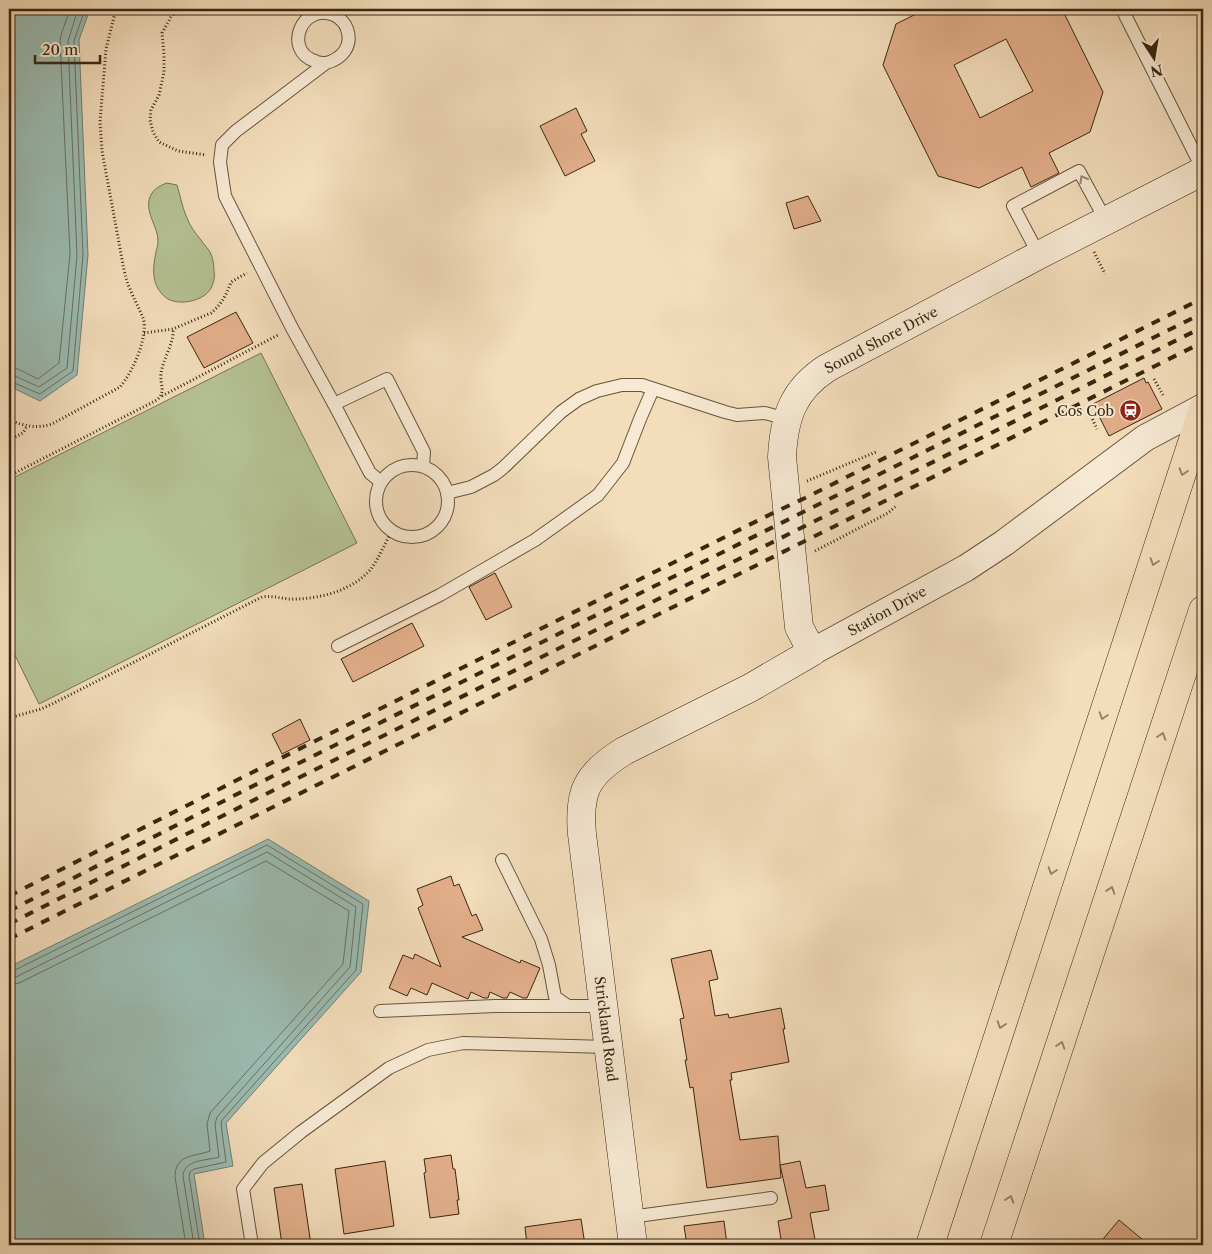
<svg xmlns="http://www.w3.org/2000/svg" width="1212" height="1254" viewBox="0 0 1212 1254" font-family="'Libre Caslon Text',serif">
<rect width="100%" height="100%" fill="#f3ddbb"/>
<filter id="stains"><feTurbulence type="fractalNoise" baseFrequency=".004" numOctaves="4"/><feColorMatrix values="0 0 0 0 .2 0 0 0 0 .09 0 0 0 0 .02 0 0 0 .5 -.17"/></filter>
<radialGradient id="worn" r=".72"><stop offset=".6" stop-color="#630" stop-opacity="0"/><stop offset="1" stop-color="#630" stop-opacity=".3"/></radialGradient>
<!-- green -->
<g fill="#b5c294" stroke="#777452">
<path d="M167 183 177 185C180 195 182 207 187 218 190 226 195 233 201 240 203 244 208 248 210 252 213 257 214 266 214 271 215 275 214 282 212 286 206 302 174 308 163 295 151 283 153 267 156 252 157 248 158 244 158 241 158 227 146 214 149 200 151 191 158 186 167 183Z"/>
<path d="M261 353 357 543 39 704 9 643V480Z"/>
</g>
<!-- water -->
<g fill="#9bbbb1" stroke="#748071">
<path d="M9 9H90L79 40 88 255 77 375 40 401 9 386Z"/>
<path d="M268 839 369 901 361 972 226 1123 233 1166 194 1174 205 1245H9V967Z"/>
</g>
<g fill="none" stroke-linecap="round" stroke-linejoin="round">
<!-- shore -->
<g stroke="#6a7161" stroke-width="1">
<path d="M9 368 18 369 38 379 59 363 70 254 60 41 61 35 70 9"/>
<path d="M9 375 15 376 39 387 67 368 77 255 68 41 78 9"/>
<path d="M9 381 12 382 40 394 73 371 83 255 74 41 85 9"/>
<path d="M9 972 13 971 267 845 363 904 356 970 222 1120 221 1124 226 1162 194 1169 190 1172 189 1176 200 1245"/>
<path d="M9 978 16 977 267 852 356 907 350 967 217 1117 215 1124 219 1157C206 1161 184 1159 183 1176L194 1245"/>
<path d="M9 985 19 983 266 861 349 911 343 964 210 1113 207 1124 210 1151C194 1157 175 1154 175 1177L186 1245"/>
</g>
</g>
<!-- building -->
<g fill="#e2ae8a" stroke="#392711" fill-rule="evenodd">
<path d="M926 9H1062L1103 92 1090 132 1049 153 1059 173 1031 187 1022 167 979 188 938 176 883 65 896 24ZM1006 39 1033 91 980 118 954 65Z"/>
<path d="M576 108 587 131 581 134 595 161 565 176 540 126Z"/>
<path d="M808 196 821 221 794 229 786 203Z"/>
<path d="M236 312 253 343 204 368 187 337Z"/>
<path d="M1144 378 1146 383 1148 382 1162 409 1109 436 1093 404Z"/>
<path d="M495 573 512 607 486 620 469 587Z"/>
<path d="M412 623 424 646 353 682 341 659Z"/>
<path d="M300 719 310 740 282 754 272 734Z"/>
<path d="M451 876 454 886 459 884 472 916 476 914 483 930 462 937 520 963 521 960 540 968 527 998H523L510 992 507 998H503L490 992 488 998H484L471 992 468 999 432 983 427 995 411 988 407 996 389 988 403 955 413 959 415 954 441 967 418 908 423 905 417 889Z"/>
<path d="M711 950 718 979 709 981 715 1016 728 1014 729 1018 781 1008 785 1029H783L789 1062 731 1073 732 1080H730L740 1140 778 1136 781 1178 707 1188 693 1087 690 1088 685 1060H687L680 1019 684 1018 671 959Z"/>
<path d="M451 1155 453 1169H455L459 1200H457L459 1214 430 1218 424 1173 426 1172 424 1159Z"/>
<path d="M385 1161 394 1226 344 1234 335 1169Z"/>
<path d="M800 1161 806 1188 825 1185 829 1210 810 1213 816 1245H782L778 1221 792 1218 780 1165Z"/>
<path d="M302 1184 311 1245H282L274 1188Z"/>
<path d="M581 1219 585 1245H527L525 1227Z"/>
<path d="M1119 1220 1149 1245H1098Z"/>
<path d="M724 1221 727 1245H687L684 1226Z"/>
</g>
<g fill="none" stroke-linecap="round" stroke-linejoin="round">
<defs>
<g id="lane">
<path d="M1122 9 1203 170"/>
<path d="M326 63C322 63 318 63 315 61 283 51 301 2 334 15 340 18 345 23 347 29 353 46 342 59 326 63L236 131 222 145 220 162 225 196 292 328 334 404"/>
<path d="M1039 255 1013 206 1079 171 1106 221"/>
<circle cx="412" cy="501" r="36"/>
<path d="M381 482 370 473 334 404 387 379 424 452 423 466"/>
<path d="M447 493 471 487 494 475 503 468 561 412 579 399 597 391 622 385H642L725 412 737 415 765 413 787 419"/>
<path d="M338 646 440 595 535 540 598 495 623 463 640 419 653 389"/>
<path d="M502 860 541 939 549 965 555 997 568 1006H604"/>
<path d="M380 1011 495 1006H568"/>
<path d="M630 1217 771 1198"/>
<path d="M252 1245 243 1189 263 1163 301 1132 389 1068 428 1050 463 1043 608 1047"/>
</g>
<path id="street" d="M812 652 966 568 1004 543 1145 438 1203 407"/>
<path id="secondary" d="M633 1245 582 834C578 791 587 774 624 751L750 688 812 652 799 627 782 457C784 417 793 390 827 368L1039 255 1203 171"/>
<g id="highway">
<path d="M930 1245 1203 409"/>
<path d="M994 1245 1203 610"/>
</g>
</defs>
<!-- lane casing -->
<use href="#lane" stroke="#68543c" stroke-width="14"/>
<!-- street casing -->
<use href="#street" stroke="#68543c" stroke-width="28"/>
<!-- secondary casing -->
<use href="#secondary" stroke="#392711" stroke-width="29"/>
<!-- highway casing -->
<use href="#highway" stroke="#392711" stroke-width="29"/>
<!-- path -->
<g stroke="#392711" stroke-width="3" stroke-dasharray="1 2.5" stroke-linecap="butt">
<path d="M178 9 171 17 162 33 164 54V72L159 95 151 110 150 120 153 132 159 142 178 151 206 155"/>
<path d="M1094 252 1105 274"/>
<path d="M144 333 173 329 211 313C221 305 227 294 231 282L247 273"/>
<path d="M1154 379 1163 395"/>
<path d="M162 396 278 335"/>
<path d="M1091 416 1097 429"/>
<path d="M9 420C24 426 36 429 52 424L120 387C132 373 149 337 143 318 139 308 134 299 130 289 127 283 126 277 124 270L102 151 100 122 106 49 116 9"/>
<path d="M9 440 23 433 27 426"/>
<path d="M9 476 157 400C166 392 160 385 161 374 162 361 175 341 173 329"/>
<path d="M807 481 876 452"/>
<path d="M815 551 888 513 897 505"/>
<path d="M9 718 41 709 52 704 262 597C275 595 284 600 297 599 323 598 353 590 371 569 379 558 385 543 392 531"/>
</g>
<!-- lane -->
<use href="#lane" stroke="#f7e9d3" stroke-width="12"/>
<!-- street -->
<use href="#street" stroke="#f7e9d3" stroke-width="26"/>
<!-- secondary -->
<use href="#secondary" stroke="#f7e9d3" stroke-width="28"/>
<!-- highway -->
<use href="#highway" stroke="#f3ddbb" stroke-width="28"/>
<!-- rail -->
<g stroke="#392711" stroke-width="4" stroke-dasharray="9 9" stroke-linecap="butt">
<path d="M9 896 243 777 771 514 805 498 1203 298"/>
<path d="M9 911 249 788 1203 313"/>
<path d="M9 924 254 800 769 544 1203 327"/>
<path d="M9 939 1203 342"/>
</g>
</g>
<!-- one-way arrows -->
<defs><path id="oneway-chevron" d="M-2-3.5L2.5 0L-2 3.5" fill="none" stroke-width="1.6" stroke-linecap="round" stroke-linejoin="round" transform="scale(1.25)"/></defs>
<use stroke="#988872" href="#oneway-chevron" transform="translate(1083 179) rotate(-119)"/>
<g stroke="#968266">
<use href="#oneway-chevron" transform="translate(1183 472) rotate(108)"/>
<use href="#oneway-chevron" transform="translate(1154 562) rotate(108)"/>
<use href="#oneway-chevron" transform="translate(1103 716) rotate(108)"/>
<use href="#oneway-chevron" transform="translate(1162 736) rotate(-72)"/>
<use href="#oneway-chevron" transform="translate(1052 871) rotate(108)"/>
<use href="#oneway-chevron" transform="translate(1111 890) rotate(-72)"/>
<use href="#oneway-chevron" transform="translate(1001 1025) rotate(108)"/>
<use href="#oneway-chevron" transform="translate(1061 1045) rotate(-72)"/>
<use href="#oneway-chevron" transform="translate(1010 1199) rotate(-72)"/>
</g>
<!-- icons -->
<defs>
<symbol id="station-disc" viewBox="-11 -11 22 22"><circle r="9.5" fill="#8f2418" stroke="#f7e9d3"/><path d="M-3-6H3Q5-6 5-4V2Q5 4 3 4L4.5 6H3L1.5 4h-3L-3 6H-4.5L-3 4Q-5 4-5 2V-4Q-5-6-3-6ZM-3.5-4v3h7v-3ZM-3.5 1v1.5H-2V1ZM2 1v1.5H3.5V1Z" fill="#fff"/></symbol>
</defs>
<g fill-rule="evenodd">
<use href="#station-disc" x="1118" y="398" width="25" height="25"/>
</g>
<g text-anchor="middle" dominant-baseline="central" stroke-width="4" stroke-linejoin="round" paint-order="stroke">
<!-- street labels -->
<g font-size="14" fill="#392711" stroke="#f7e9d3">
<text transform="translate(881 340) rotate(-28)">Sound Shore Drive</text>
<text transform="translate(887 611) rotate(-29)">Station Drive</text>
<text transform="translate(606 1029) rotate(83)">Strickland Road</text>
</g>
<!-- poi labels -->
<g font-size="14" fill="#392711" stroke="#f7e9d3" text-anchor="end">
<text x="1114" y="411">Cos Cob</text>
</g>
</g>
<!-- margin -->
<rect width="1212" height="1254" fill="none" stroke="#f3ddbb" stroke-width="30"/>
<rect x="10" y="10" width="1192" height="1234" fill="none" stroke="#392711" stroke-width="2.5"/>
<rect x="15" y="15" width="1182" height="1224" fill="none" stroke="#392711"/>
<!-- north arrow -->
<g transform="translate(1154 58) rotate(168)" stroke="#f7e9d3" stroke-width="4" paint-order="stroke">
<path d="M0-4L9 19L0 12L-9 19Z" fill="#392711"/>
<text y="-8" font-size="14" font-weight="bold" text-anchor="middle" fill="#392711">N</text>
</g>
<!-- scale -->
<path d="M35 55v8h65v-8" fill="none" stroke="#392711" stroke-width="2.5"/>
<text x="42" y="55" font-size="15" fill="#392711" stroke="#f7e9d3" stroke-width="4" paint-order="stroke">20 m</text>
<rect width="100%" height="100%" filter="url(#stains)"/>
<rect width="100%" height="100%" fill="url(#worn)"/>
</svg>
